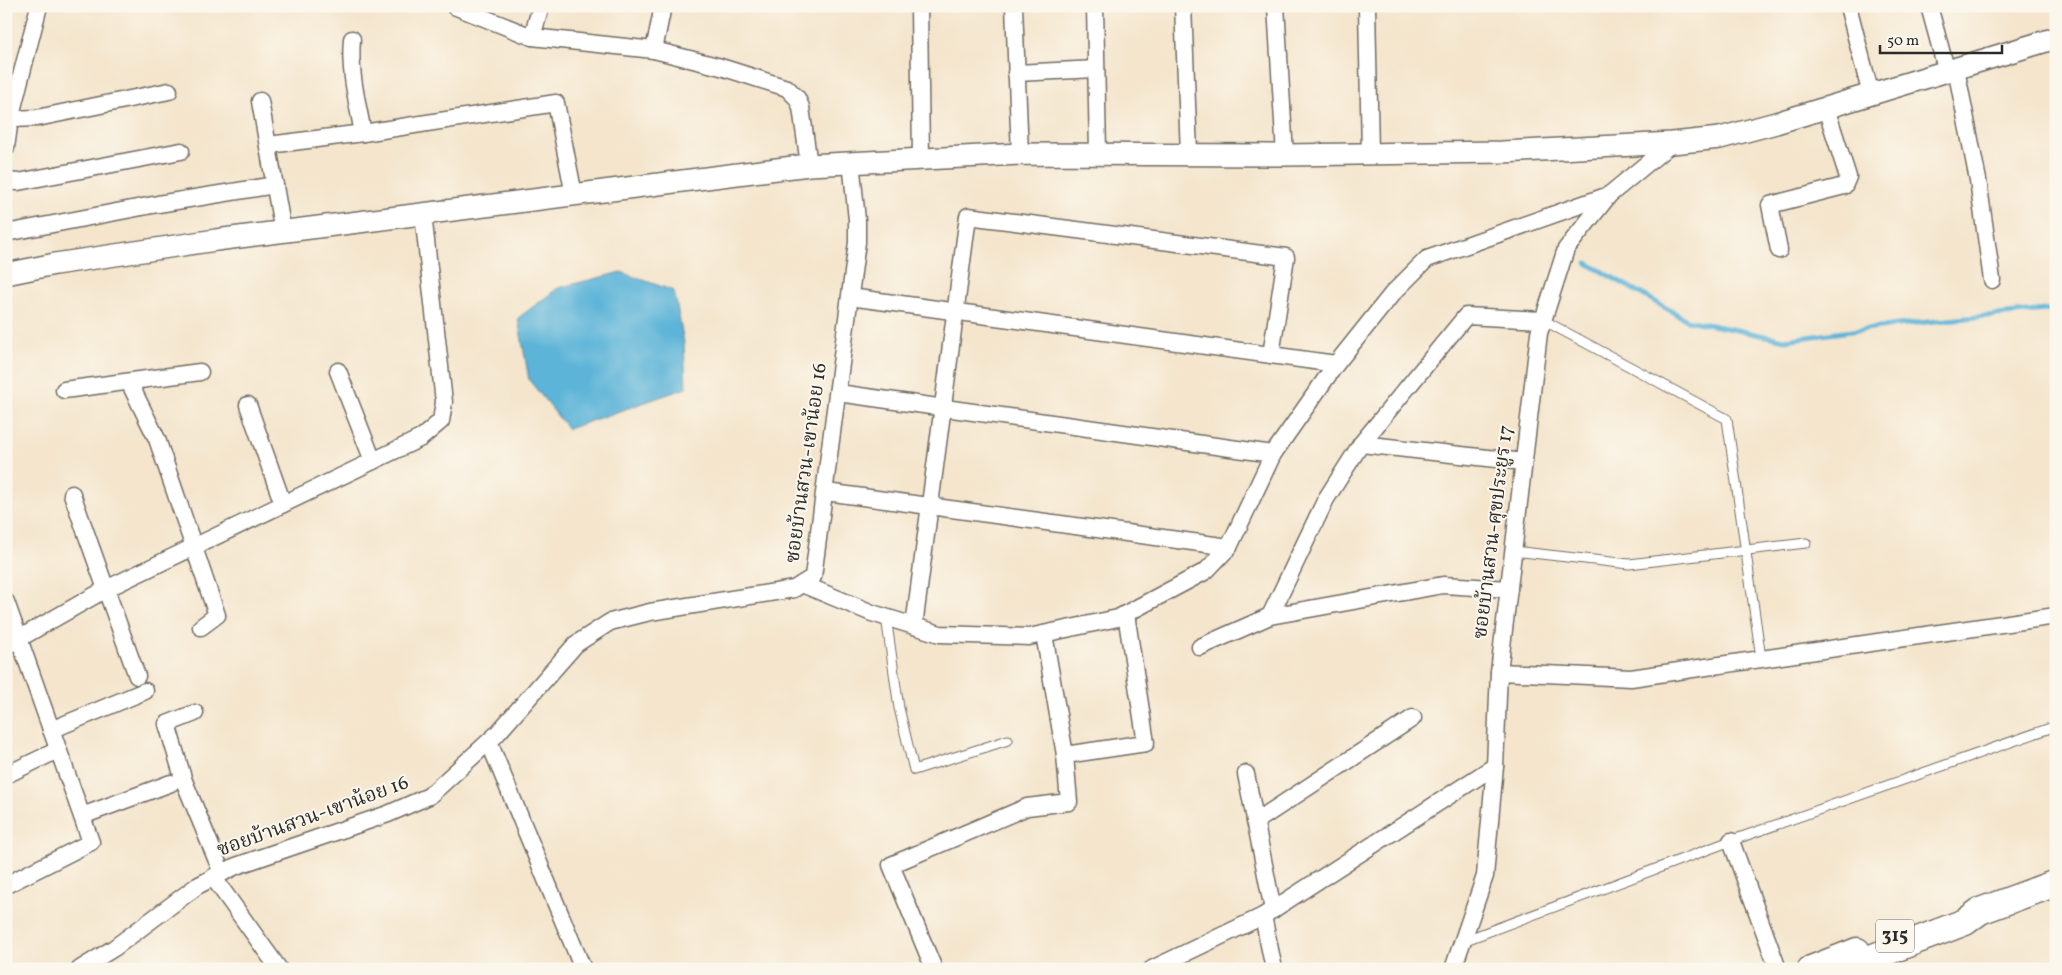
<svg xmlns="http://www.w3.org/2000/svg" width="2062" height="975" viewBox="0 0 2062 975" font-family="Vollkorn,'Noto Serif Thai',serif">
<rect width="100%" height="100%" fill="#fbf7ec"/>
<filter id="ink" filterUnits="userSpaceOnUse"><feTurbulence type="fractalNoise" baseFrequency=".02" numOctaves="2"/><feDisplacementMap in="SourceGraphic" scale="10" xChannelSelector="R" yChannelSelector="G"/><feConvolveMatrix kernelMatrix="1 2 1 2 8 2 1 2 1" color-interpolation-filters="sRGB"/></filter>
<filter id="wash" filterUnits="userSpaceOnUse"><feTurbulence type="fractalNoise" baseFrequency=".0096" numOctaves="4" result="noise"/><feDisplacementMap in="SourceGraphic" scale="20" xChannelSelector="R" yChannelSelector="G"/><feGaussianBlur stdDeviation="1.12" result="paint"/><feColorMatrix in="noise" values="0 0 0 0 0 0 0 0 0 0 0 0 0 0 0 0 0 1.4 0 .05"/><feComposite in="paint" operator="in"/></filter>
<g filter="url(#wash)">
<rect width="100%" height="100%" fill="#f4e5cc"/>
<!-- water -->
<path fill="#5bb4d8" stroke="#437082" d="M621 272 674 291 684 343 686 388 568 429 529 380 518 318 558 288Z"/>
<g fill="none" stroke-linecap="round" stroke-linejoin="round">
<!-- stream -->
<path stroke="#5bb4d8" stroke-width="5" d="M1587 263 1687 320 1785 340 1888 326 2056 309"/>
</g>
</g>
<g filter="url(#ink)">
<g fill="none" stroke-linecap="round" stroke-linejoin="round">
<defs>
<g id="service">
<path d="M1543 320 1727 419 1761 658"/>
<path d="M1513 551 1629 564 1806 543"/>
<path d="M886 617 899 708 914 770 1008 740"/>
<path d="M1463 941 1736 839 2056 726"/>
</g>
<g id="minor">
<path d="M454 6 532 37 654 50 721 67 787 88 797 98 801 107 809 165"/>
<path d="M919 6 921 158"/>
<path d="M1014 6 1020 154"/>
<path d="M1095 6 1098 153"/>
<path d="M1183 6 1189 153"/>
<path d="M1276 6 1285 155"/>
<path d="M1367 6 1370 153"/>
<path d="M1848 6 1871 95"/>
<path d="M1929 6 1947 72"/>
<path d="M532 37 541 6"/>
<path d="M352 39C349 71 357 101 363 133"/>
<path d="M654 50 663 6"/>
<path d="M1956 69 1978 180 1992 280"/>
<path d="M1016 73 1096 69"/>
<path d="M260 101 283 232"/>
<path d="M10 119 37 118 169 91"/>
<path d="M269 145 363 133 556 103 574 195"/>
<path d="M6 148 10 119 39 6"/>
<path d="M6 181 18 182 181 151"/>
<path d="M6 233 158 204 275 185"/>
<path d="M1779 250 1770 205 1844 186 1848 177 1826 108"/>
<path d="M850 297 1336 364"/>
<path d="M338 371 373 461"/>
<path d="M129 382 157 439 217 615 201 627"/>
<path d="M64 390 200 372"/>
<path d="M838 393 1273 454"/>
<path d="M248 405 283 504"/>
<path d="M1361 444 1524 462"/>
<path d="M826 492 1229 547"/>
<path d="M72 494 137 676"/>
<path d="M802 584 872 613 940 634 1029 637 1118 618 1206 571 1229 547 1273 454 1336 364 1392 294 1427 259 1609 195"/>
<path d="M6 602 91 842 6 885"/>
<path d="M1270 616 1326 499 1361 444 1466 316 1543 320"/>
<path d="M914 626 968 216 1286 257 1271 355"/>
<path d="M6 646 106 589 421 438 441 421 444 402 423 214"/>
<path d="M1200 647 1270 616 1443 585 1509 589"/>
<path d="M1499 672 1631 678 2056 616"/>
<path d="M195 713 167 724 184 781 222 873"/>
<path d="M51 730 145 691"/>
<path d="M489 742 583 969"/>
<path d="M1065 755 1146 743 1126 614"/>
<path d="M1246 774 1273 910"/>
<path d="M6 775 58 750"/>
<path d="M82 816 171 783"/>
<path d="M1255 822 1413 718"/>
<path d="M1731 841 1778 969"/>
<path d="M213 877 279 969"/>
<path d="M1263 916 1274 969"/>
<path d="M80 969 114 948 197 886 236 866 388 814 429 796 496 735 576 644 610 622 650 612 794 589 813 577 857 242V220L851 161"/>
<path d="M934 969 891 865 1027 807 1069 802 1065 755 1044 634"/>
<path d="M1152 969 1263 916 1495 766"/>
<path d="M1453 969 1485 876 1495 766 1499 672 1539 333 1566 249 1609 195 1672 143"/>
</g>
<path id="tertiary" d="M6 274 55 264 216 240 809 165 1020 154 1285 155 1502 152 1672 143 1720 138 1776 123 2056 38"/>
<g id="primary">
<path d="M1811 969 1857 951"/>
<path d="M1842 969 1965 922 1980 911 2056 883"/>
</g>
</defs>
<!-- service casing -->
<use href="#service" stroke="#716c63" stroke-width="11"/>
<!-- minor casing -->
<use href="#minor" stroke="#716c63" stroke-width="19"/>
<!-- tertiary casing -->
<use href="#tertiary" stroke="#716c63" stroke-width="24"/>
<!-- primary casing -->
<use href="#primary" stroke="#716c63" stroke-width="29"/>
<!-- service -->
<use href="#service" stroke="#fff" stroke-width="9"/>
<!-- minor -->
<use href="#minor" stroke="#fff" stroke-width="16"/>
<!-- tertiary -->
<use href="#tertiary" stroke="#fff" stroke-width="21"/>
<!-- primary -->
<use href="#primary" stroke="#fff" stroke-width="26"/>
</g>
</g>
<g text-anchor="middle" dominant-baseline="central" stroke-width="4" stroke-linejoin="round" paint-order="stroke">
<!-- shield labels -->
<rect fill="#fbf7ec" stroke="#696865" stroke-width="1" x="1876" y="919.5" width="38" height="33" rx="4"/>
<g font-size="19" font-weight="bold" fill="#2b2b2b">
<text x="1895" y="936">315</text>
</g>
<!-- street labels -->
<g font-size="20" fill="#2b2b2b" stroke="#fbf7ec">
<text transform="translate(807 463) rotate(-82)">ซอยบ้านสวน-เขาน้อย 16</text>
<text transform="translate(1494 532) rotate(-83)">ซอยบ้านสวน-ศุขประยูร 17</text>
<text transform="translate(313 817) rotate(-20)">ซอยบ้านสวน-เขาน้อย 16</text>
</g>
</g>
<!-- margin -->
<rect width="2062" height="975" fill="none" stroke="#fbf7ec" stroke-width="25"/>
<!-- scale -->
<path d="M1880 45v8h122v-8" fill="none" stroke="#2b2b2b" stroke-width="2.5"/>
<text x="1887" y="45" font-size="15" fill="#2b2b2b" stroke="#fbf7ec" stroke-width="4" paint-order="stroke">50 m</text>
</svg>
